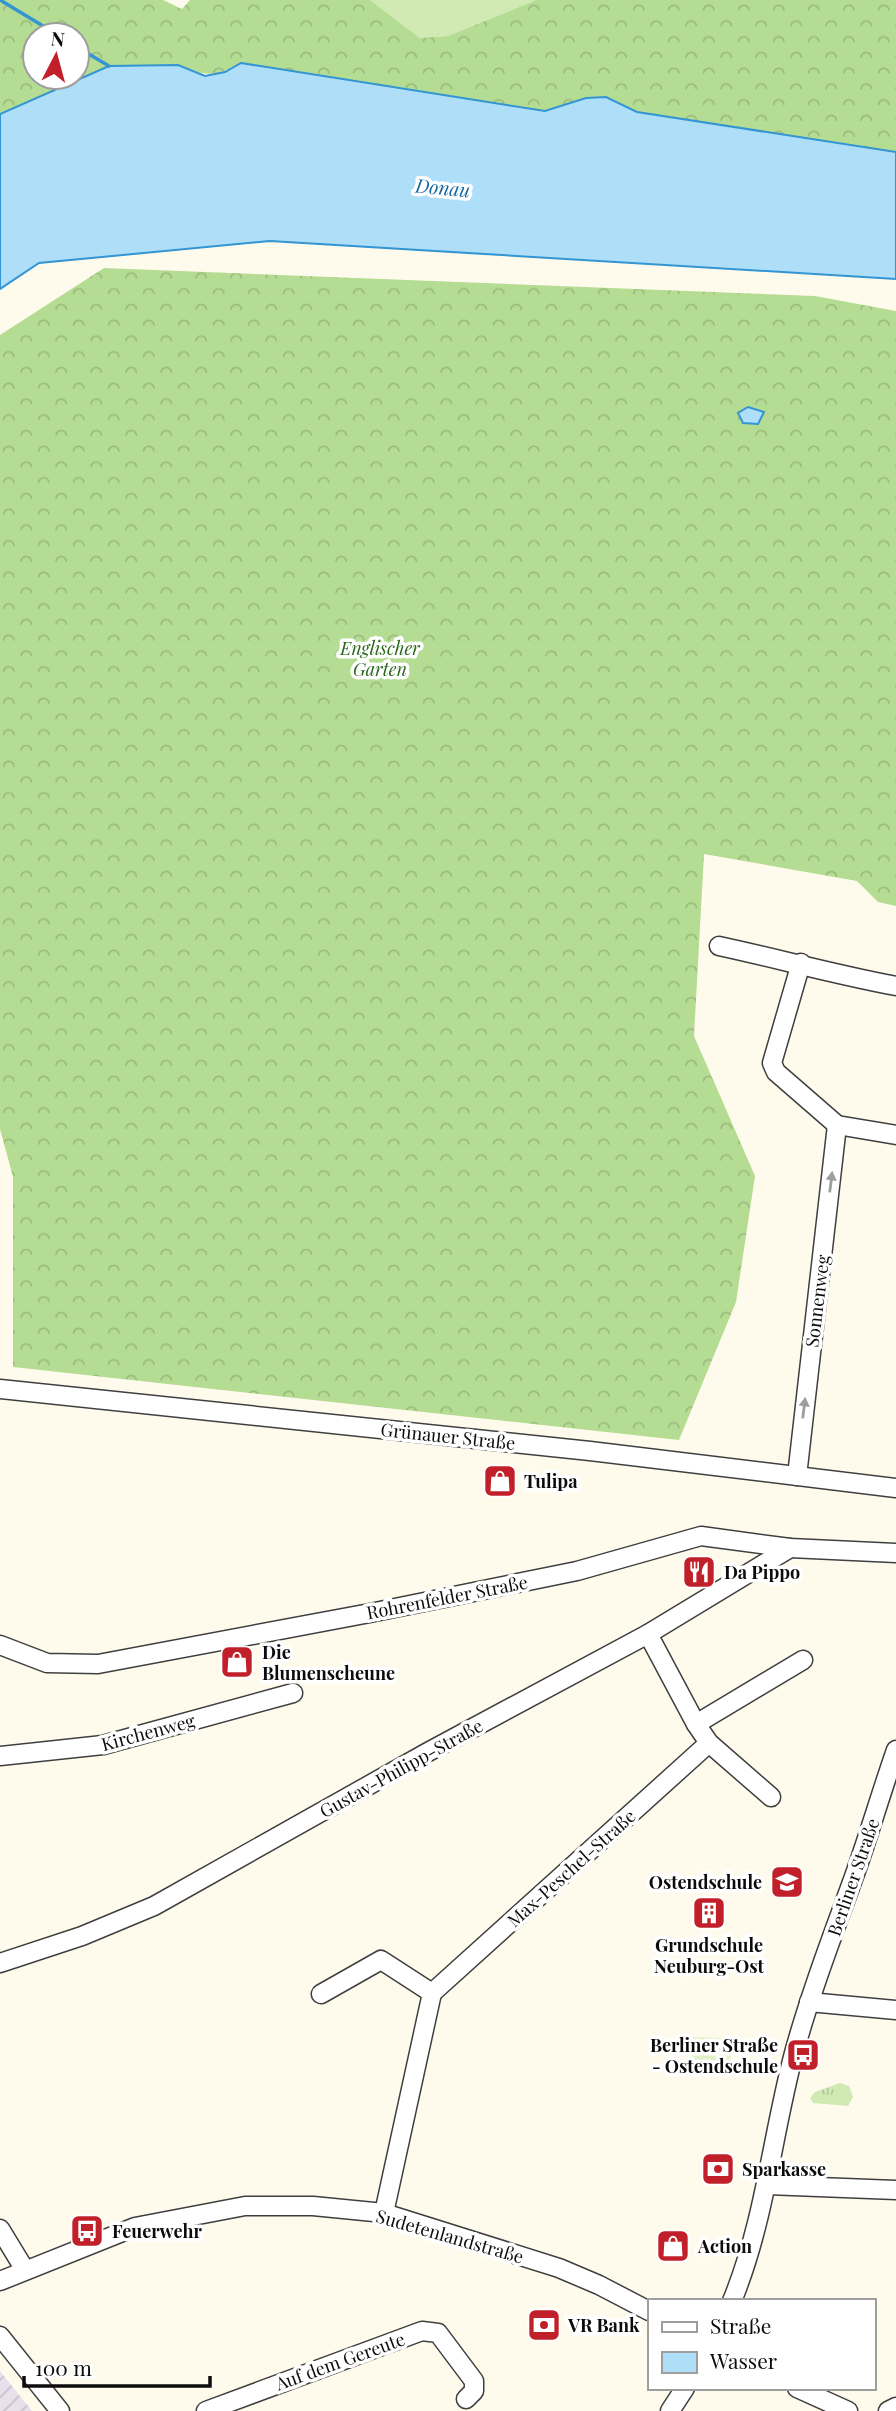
<svg xmlns="http://www.w3.org/2000/svg" width="896" height="2411" viewBox="0 0 896 2411" font-family="'Playfair Display',serif">
<defs>
<pattern id="industrial-furrows" width="10" height="10" patternUnits="userSpaceOnUse" patternTransform="scale(1.75)"><rect width="10" height="10" fill="#eae0ec"/><path d="M-1 1l2-2M0 10L10 0M9 11l2-2" fill="none" stroke="#c8bfc9"/></pattern>
<pattern id="forest-crowns" width="20" height="18" patternUnits="userSpaceOnUse" patternTransform="scale(1.75)"><rect width="20" height="18" fill="#b5dc93"/><path d="M2 6a3 3 0 1 1 6 0M12 15a3 3 0 1 1 6 0" fill="none" stroke="#9abc7e"/></pattern>
<pattern id="park-tufts" width="24" height="20" patternUnits="userSpaceOnUse" patternTransform="scale(1.75)"><rect width="24" height="20" fill="#d1eab4"/><path d="M3 7l-1-3M5 7V3M7 7l1-3M15 17l-1-3M17 17v-4M19 17l1-3" fill="none" stroke="#b2c89a"/></pattern>
</defs>
<rect width="100%" height="100%" fill="#fffbec"/>
<!-- industrial -->
<path fill="url(#industrial-furrows)" d="M0 2371 32 2411H0Z"/>
<!-- grass -->
<path fill="#d1eab4" d="M370 0H536L448 36 420 38Z"/>
<!-- forest -->
<g fill="url(#forest-crowns)" fill-rule="evenodd">
<path d="M0 0H163L182 9 190 0H370L420 38 448 36 536 0H896V152L637 112 606 97 586 98 545 111 241 63C214 78 205 76 178 65L0 114ZM35 35H77V77H35Z"/>
<path d="M104 268 815 296 896 311V906L878 902 857 881 704 854 694 1036 755 1176 736 1302 679 1440 13 1367V1177L0 1129V335Z"/>
</g>
<!-- park -->
<path fill="url(#park-tufts)" d="M840 2083 849 2086 853 2097 848 2106 813 2103 810 2098 815 2092Z"/>
<!-- pitch -->
<path fill="#e3f1c6" d="M691 2037 731 2038 730 2074 690 2073Z"/>
<!-- water -->
<g fill="#aedef8" stroke="#3395d2" stroke-width="2">
<path d="M241 63 545 111 586 98 606 97 637 112 896 152V279L270 241 39 263 0 289V114L109 66 178 65 205 76 225 72Z"/>
<path d="M748 407 764 412 758 424 743 423 738 413Z"/>
</g>
<g fill="none" stroke-linecap="round" stroke-linejoin="round">
<!-- stream -->
<g stroke="#3395d2" stroke-width="3.5">
<path d="M0 0 58 35"/>
<path d="M77 47 109 66"/>
</g>
<defs>
<g id="minor">
<path d="M719 946C779 959 837 975 896 986"/>
<path d="M801 963 772 1063 776 1072 837 1125 896 1135"/>
<path d="M0 1389 590 1451 896 1488"/>
<path d="M797 1476 837 1125"/>
<path d="M648 1634 696 1724 709 1743 771 1797"/>
<path d="M0 1645 47 1663 98 1664 370 1613 577 1571 701 1536 790 1548 896 1553"/>
<path d="M696 1724 803 1660"/>
<path d="M0 1756 103 1745 293 1693"/>
<path d="M0 1963 82 1936 154 1906 428 1752 648 1634 790 1548"/>
<path d="M432 1993 709 1743"/>
<path d="M321 1994 381 1960 432 1993 384 2213"/>
<path d="M809 2002 896 2010"/>
<path d="M767 2185 896 2190"/>
<path d="M0 2229 25 2270"/>
<path d="M0 2281 135 2227 245 2206H313L384 2213 559 2268 599 2285 649 2311"/>
<path d="M732 2301C765 2221 772 2136 794 2053 811 1991 834 1932 856 1871 870 1831 882 1790 896 1750"/>
<path d="M0 2336 60 2411"/>
<path d="M797 2388 848 2411"/>
<path d="M206 2411 422 2331 438 2333 474 2381V2391L466 2399"/>
<path d="M670 2411 685 2388"/>
<path d="M888 2411 896 2407"/>
</g>
</defs>
<!-- minor casing -->
<use href="#minor" stroke="#3f3f3f" stroke-width="21"/>
<!-- minor -->
<use href="#minor" stroke="#fff" stroke-width="18"/>
</g>
<!-- one-way arrows -->
<defs><path id="oneway-solid" d="M-6-.8H1V-3.2L6.5 0L1 3.2V.8H-6Z" transform="scale(1.75)"/></defs>
<g fill="#9e9e9e">
<use href="#oneway-solid" transform="translate(831 1182) rotate(-83)"/>
<use href="#oneway-solid" transform="translate(804 1408) rotate(-83)"/>
</g>
<!-- icons -->
<defs>
<symbol id="shop-square" viewBox="-11 -11 22 22"><rect x="-9" y="-9" width="18" height="18" rx="4" fill="#c1202a" stroke="#fff"/><path d="M-5-2.5h2.3a2.7 3.5 0 0 1 5.4 0H5L5.5 6h-11ZM-1.5-2.5h3a1.5 2.3 0 0 0-3 0Z" fill="#fff"/></symbol>
<symbol id="restaurant-square" viewBox="-11 -11 22 22"><rect x="-9" y="-9" width="18" height="18" rx="4" fill="#c1202a" stroke="#fff"/><path d="M-5-6h1v4h1v-4h1v4h1v-4h1v5L-1.5 .5V6h-2V.5L-5-1ZM5-6V6H3V1.5H1.5Q1.5-4 5-6Z" fill="#fff"/></symbol>
<symbol id="school-square" viewBox="-11 -11 22 22"><rect x="-9" y="-9" width="18" height="18" rx="4" fill="#c1202a" stroke="#fff"/><path d="M0-5L7-2L0 1L-7-2ZM-4 1L0 2.5L4 1V4Q0 6-4 4Z" fill="#fff"/></symbol>
<symbol id="building-square" viewBox="-11 -11 22 22"><rect x="-9" y="-9" width="18" height="18" rx="4" fill="#c1202a" stroke="#fff"/><path d="M-4-6H4V6H1V3H-1V6H-4ZM-2.5-4.3h1.7v1.8h-1.7ZM.8-4.3h1.7v1.8H.8ZM-2.5-1h1.7V.8h-1.7ZM.8-1h1.7V.8H.8Z" fill="#fff"/></symbol>
<symbol id="bus-square" viewBox="-11 -11 22 22"><rect x="-9" y="-9" width="18" height="18" rx="4" fill="#c1202a" stroke="#fff"/><path d="M-5-6H5V4H4V6H2V4H-2V6H-4V4H-5ZM-3.5-4V0h7V-4ZM-3.5 1.2v1.5H-2V1.2ZM2 1.2v1.5H3.5V1.2Z" fill="#fff"/></symbol>
<symbol id="bank-square" viewBox="-11 -11 22 22"><rect x="-9" y="-9" width="18" height="18" rx="4" fill="#c1202a" stroke="#fff"/><path d="M-6-4H6V4H-6ZM0-2.3a2.3 2.3 0 1 0 0 4.6a2.3 2.3 0 1 0 0-4.6Z" fill="#fff"/></symbol>
</defs>
<g fill-rule="evenodd">
<use href="#shop-square" x="481" y="1462" width="38" height="38"/>
<use href="#restaurant-square" x="680" y="1553" width="38" height="38"/>
<use href="#shop-square" x="218" y="1643" width="38" height="38"/>
<use href="#school-square" x="768" y="1863" width="38" height="38"/>
<use href="#building-square" x="690" y="1894" width="38" height="38"/>
<use href="#bus-square" x="784" y="2036" width="38" height="38"/>
<use href="#bank-square" x="699" y="2150" width="38" height="38"/>
<use href="#bus-square" x="68" y="2212" width="38" height="38"/>
<use href="#shop-square" x="654" y="2227" width="38" height="38"/>
<use href="#bank-square" x="525" y="2306" width="38" height="38"/>
</g>
<g text-anchor="middle" dominant-baseline="central" stroke-width="7" stroke-linejoin="round" paint-order="stroke">
<!-- park labels -->
<g font-size="18" font-style="italic" fill="#2b661b" stroke="#fff">
<text x="380" y="648">Englischer<tspan x="380" dy="21">Garten</tspan></text>
</g>
<!-- street labels -->
<g font-size="18" fill="#0c0c0c" stroke="#fff">
<text transform="translate(817 1301) rotate(-83)">Sonnenweg</text>
<text transform="translate(448 1436) rotate(6)">Grünauer Straße</text>
<text transform="translate(447 1597) rotate(-11)">Rohrenfelder Straße</text>
<text transform="translate(148 1732) rotate(-15)">Kirchenweg</text>
<text transform="translate(401 1768) rotate(-29)">Gustav-Philipp-Straße</text>
<text transform="translate(571 1868) rotate(-42)">Max-Peschel-Straße</text>
<text transform="translate(853 1877) rotate(-71)">Berliner Straße</text>
<text transform="translate(450 2236) rotate(16)">Sudetenlandstraße</text>
<text transform="translate(340 2361) rotate(-20)">Auf dem Gereute</text>
</g>
<!-- poi labels -->
<g font-size="18" font-weight="bold" fill="#0c0c0c" stroke="#fff" text-anchor="start">
<text x="524" y="1481">Tulipa</text>
<text x="724" y="1572">Da Pippo</text>
<text x="262" y="1652">Die<tspan x="262" dy="21">Blumenscheune</tspan></text>
<text x="762" y="1882" text-anchor="end">Ostendschule</text>
<text x="709" y="1945" text-anchor="middle">Grundschule<tspan x="709" dy="21">Neuburg-Ost</tspan></text>
<text x="778" y="2045" text-anchor="end">Berliner Straße<tspan x="778" dy="21">- Ostendschule</tspan></text>
<text x="742" y="2169">Sparkasse</text>
<text x="112" y="2231">Feuerwehr</text>
<text x="698" y="2246">Action</text>
<text x="568" y="2325">VR Bank</text>
</g>
<!-- water labels -->
<g font-size="19" font-style="italic" fill="#1265a2" stroke="#fff">
<text transform="translate(443 187) rotate(5)">Donau</text>
</g>
</g>
<!-- legend -->
<rect x="648" y="2299" width="228" height="91" fill="#ffffff" stroke="#9e9e9e" stroke-width="2"/>
<rect x="662" y="2322" width="35" height="10" fill="#ffffff" stroke="#9e9e9e" stroke-width="2"/>
<text x="710" y="2334" font-size="21" fill="#0c0c0c">Straße</text>
<rect x="662" y="2352" width="35" height="21" fill="#aedef8" stroke="#9e9e9e" stroke-width="2"/>
<text x="710" y="2369" font-size="21" fill="#0c0c0c">Wasser</text>
<!-- north arrow -->
<g transform="translate(56 56) rotate(6)"><circle r="33" fill="#ffffff" stroke="#9e9e9e" stroke-width="2"/>
<path d="M0-5L12 26L0 18L-12 26Z" fill="#c1202a"/>
<text y="-10" font-size="19" font-weight="bold" text-anchor="middle" fill="#0c0c0c">N</text>
</g>
<!-- scale -->
<path d="M24 2376v10h186v-10" fill="none" stroke="#0c0c0c" stroke-width="3.5"/>
<text x="35" y="2376" font-size="21" fill="#0c0c0c" stroke="#ffffff" stroke-width="5" paint-order="stroke">100 m</text>
</svg>
